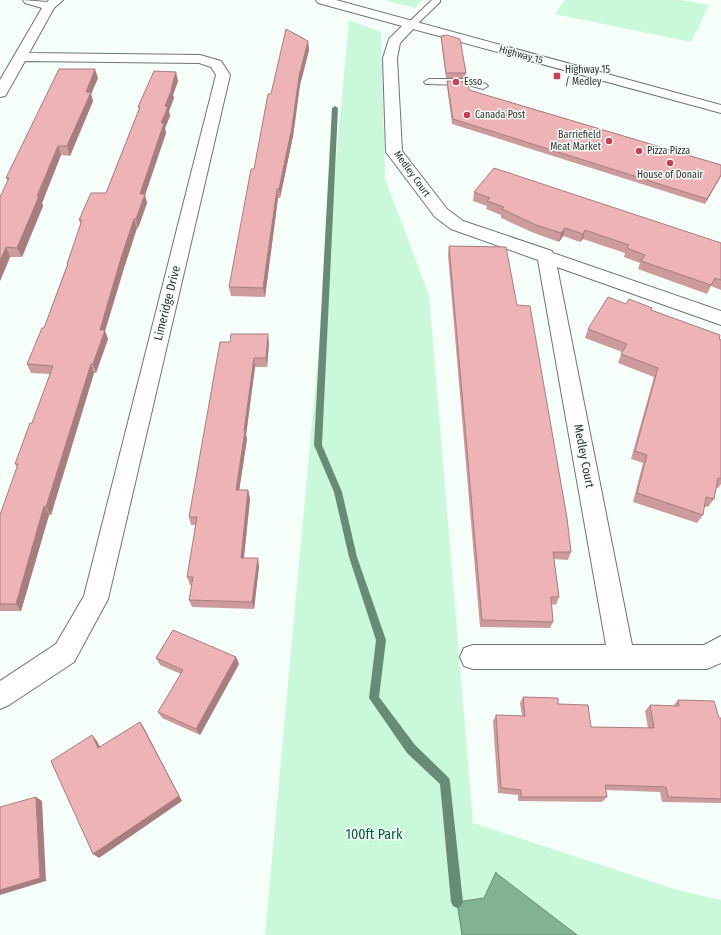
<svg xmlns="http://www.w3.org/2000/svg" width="721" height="935" viewBox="0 0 721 935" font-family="'Fira Sans Condensed',sans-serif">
<rect width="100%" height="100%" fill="#f5fef8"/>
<!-- green -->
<g fill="#c9f8da">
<path d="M384 0H422L415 8Z"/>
<path d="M565 0H681L709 5 691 42 555 14Z"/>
<path d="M349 20 381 32 385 179 429 295 473 823 680 891 721 900V935H265Z"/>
</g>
<!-- water -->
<path fill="#81b294" stroke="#688b75" d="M496 872V873L577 935H462L457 902 484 898Z"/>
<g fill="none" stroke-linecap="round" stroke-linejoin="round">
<!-- stream -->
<path fill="#688b75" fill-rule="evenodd" d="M335 106 338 108 322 445 342 492 357 557 386 640 379 697 415 745 449 778 450 782 463 902 461 906 457 908 453 906 451 902 440 784 407 753 369 698 376 640 349 557 334 492 314 445 332 108Z"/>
<defs>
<g id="lane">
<path d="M432 0H440V2L414 27H408L407 25 408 23Z"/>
<path d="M429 79H468L486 84 488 86 483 89 468 85 426 84 424 82Z"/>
</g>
<g id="street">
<path d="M23 0 47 2 49 0H63L54 8 29 53 200 55 221 61 230 75 108 599 74 662 9 705 0 709V681L56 644 84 596 216 75 211 67 199 63 25 61 7 93 5 96 0 97V80L42 8 25 3Z"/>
<path d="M411 21 416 22 417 25 400 43 397 58 402 151 447 209 463 221 552 251 553 253 721 311V325L557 267 632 645H704L721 636V663L707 669H473L464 666 460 657 464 648 473 645H606L538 260 451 229 435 217 386 152 383 58 389 39 406 22Z"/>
</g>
<path id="secondary" d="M316 0H336L721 105V113L318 3Z"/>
</defs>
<!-- lane casing -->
<use href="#lane" stroke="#6e7671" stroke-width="2"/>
<!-- street casing -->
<use href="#street" stroke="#6e7671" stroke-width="2"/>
<!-- secondary casing -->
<use href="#secondary" stroke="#6e7671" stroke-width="2"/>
<!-- lane -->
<use href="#lane" fill="#fff" fill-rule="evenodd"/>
<!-- street -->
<use href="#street" fill="#fff" fill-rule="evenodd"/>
<!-- secondary -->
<use href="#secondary" fill="#fff" fill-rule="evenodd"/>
</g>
<!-- wall -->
<g fill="#cd9a9d">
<path d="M441 36 466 73V78H446L441 40Z"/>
<path d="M308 41 309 50 300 85 293 136 280 198H278L265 297 231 296 229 287 254 169 271 94Z"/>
<path d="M98 78 91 94 93 101 70 156 61 155 42 203 43 206 22 257H10L0 281V197L8 182 6 178Z"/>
<path d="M178 81 173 95 174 98 169 111 170 116 165 128 166 133 145 195 147 203 138 228H137L124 268 105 331 108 339 96 373H94L51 515H49L21 611H0V515L17 467 15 464 32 423 50 374 31 373 27 364 44 328 67 265V264L81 225 79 220 106 193 139 109 138 107Z"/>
<path d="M447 81 469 90 721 165V176L705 204 452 124 447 86Z"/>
<path d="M474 192 721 243V290L711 286 707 294 638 269 640 263 624 257 625 253 583 239 580 242 563 236 559 242 534 233 501 218V215L486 209 487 206 473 201Z"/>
<path d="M449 246 517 305 571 552 568 560 554 559 559 597 556 605 551 604 553 622 550 628 480 627 448 255Z"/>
<path d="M626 304 651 310 721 340V484L718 488H716L714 499 708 507 704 506 703 515 697 523 633 502 643 463 631 459 654 377 618 363 622 352 585 338 588 329Z"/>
<path d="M230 342 269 343 267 367H255L246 435 247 439 239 490H248L250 499 244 558 259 566 254 609 192 607 189 600 192 585H190L187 577 196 525H191L189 517Z"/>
<path d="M236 657 239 664 200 735 162 718 158 712 181 674 160 665 156 658Z"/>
<path d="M523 697 558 704 591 727 648 728 645 711 650 705 673 706 678 700 719 718H721V803L662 802 660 792 606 790 607 797 602 802 518 801V795L498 793 493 721 496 715 522 716 520 703Z"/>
</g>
<!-- shaded-wall -->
<g fill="#a77d80">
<path d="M308 41 309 50 300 85 293 136 280 198 279 189 299 76Z"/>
<path d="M95 69 98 78 91 94 93 101 70 156 67 146 86 92Z"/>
<path d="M176 72 178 81 173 95 174 98 169 111 170 116 165 128 166 133 145 195 147 203 138 228 136 219 140 194 161 123 165 106Z"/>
<path d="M58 146 61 155 42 203 43 206 22 257 17 248Z"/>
<path d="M721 175V176L705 204 707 199Z"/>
<path d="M277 189 278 198 265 297 263 288Z"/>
<path d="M134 219 137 228 124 268 105 331 108 339 96 373 93 364 100 330 121 258Z"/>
<path d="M565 228 563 236 559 242 561 233Z"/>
<path d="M585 230 583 239 580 242 583 234Z"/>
<path d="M6 247 10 257 0 281V261Z"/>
<path d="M268 334 269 343 267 367 266 358Z"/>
<path d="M254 358 255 367 246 435 247 439 238 498 236 490Z"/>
<path d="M91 364 94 373 51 515 46 507Z"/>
<path d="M248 490 250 499 243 565 241 558Z"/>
<path d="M44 506 49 515 21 611 16 604Z"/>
<path d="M258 558 259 566 254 609 252 602Z"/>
<path d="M236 657 239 664 200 735 196 729Z"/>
<path d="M140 722 144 728 182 801 99 858 93 854Z"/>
<path d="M92 735 97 741 103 753 98 748Z"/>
<path d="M36 797 42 801 46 881 0 895V890Z"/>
</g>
<!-- building -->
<g fill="#eeb3b7" stroke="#a77d80">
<path d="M286 29 308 41 299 76 292 127 279 189H277L263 288 229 287 251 169H254L268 94H271Z"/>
<path d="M447 35 460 39 466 73H446L441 36Z"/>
<path d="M59 69H95L86 92H91L67 146H58L37 196H39L17 248 6 247 0 261V197L9 178H6Z"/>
<path d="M154 71 176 72 171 89H172L165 106 168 107 161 123H164L140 194H145L136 219H134L121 258 100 330H105L93 364H91L46 507 44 506 16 604H0V515L18 464H15L30 423H32L53 366 27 364 42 328H44L68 264H67L82 220H79L91 193H106L140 107H138Z"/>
<path d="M447 81 468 82 469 90 721 165V175L707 199 453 119Z"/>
<path d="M494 168 721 243V280L715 278 711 285 641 261 645 255 627 248 629 245 585 230 583 234 565 228 561 233 536 225 502 209 504 207 487 201 490 198 474 192Z"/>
<path d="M449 246 506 247 517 305 530 306 567 518 571 552H553L559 597H551L553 622 482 620Z"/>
<path d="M608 297 626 304 629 299 652 308 651 310 720 335 719 339 721 340V479L718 478 714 499 706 497 703 515 637 493 647 455 635 451 658 368 621 354 627 344 588 329Z"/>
<path d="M231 334H268L266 358H254L244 431H245L236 490H248L241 558H258L252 602 189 600 193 577H187L197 517H189L220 342H230Z"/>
<path d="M173 630 236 657 196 729 158 712 183 670 156 658Z"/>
<path d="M523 697 558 698V704L588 705 591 727 654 728 650 705 679 706 678 700 714 701 719 718H721V799L668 797 666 787 605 785 607 797H521V790L501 788 496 715 525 716Z"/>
<path d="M140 722 179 796 93 854 51 761 92 735 98 748Z"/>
<path d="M36 797 40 878 0 890V807Z"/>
</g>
<!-- markers -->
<g fill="#cc3c57" stroke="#f5fef8" stroke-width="1.5">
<rect x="553" y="72" width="8" height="8" rx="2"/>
<circle cx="456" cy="82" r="4"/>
<circle cx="467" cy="115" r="4"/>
<circle cx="609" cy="141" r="4"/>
<circle cx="639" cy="151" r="4"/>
<circle cx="670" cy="163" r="4"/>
</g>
<g text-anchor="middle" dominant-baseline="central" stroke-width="3" stroke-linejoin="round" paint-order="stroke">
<!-- far-street labels -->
<g font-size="10" fill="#2d302e" stroke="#f5fef8">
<text transform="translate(521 55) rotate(15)">Highway 15</text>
<text transform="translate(412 174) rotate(54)">Medley Court</text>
</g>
<!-- far-poi labels -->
<g font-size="10" fill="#2d302e" stroke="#f5fef8" text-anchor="start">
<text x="565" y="70">Highway 15<tspan x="565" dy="12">/ Medley</tspan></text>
<text x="464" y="82">Esso</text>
<text x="475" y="115">Canada Post</text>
<text x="601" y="135" text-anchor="end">Barriefield<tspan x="601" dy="12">Meat Market</tspan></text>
<text x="647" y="151">Pizza Pizza</text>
<text x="670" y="175" text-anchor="middle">House of Donair</text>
</g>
<!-- street labels -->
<g font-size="12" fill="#2d302e" stroke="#f5fef8">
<text transform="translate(167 303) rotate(-76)">Limeridge Drive</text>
<text transform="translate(584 456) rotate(79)">Medley Court</text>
</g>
<!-- near-park labels -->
<g font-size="14" fill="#015d37" stroke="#f5fef8">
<text x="374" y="834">100ft Park</text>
</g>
</g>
</svg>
